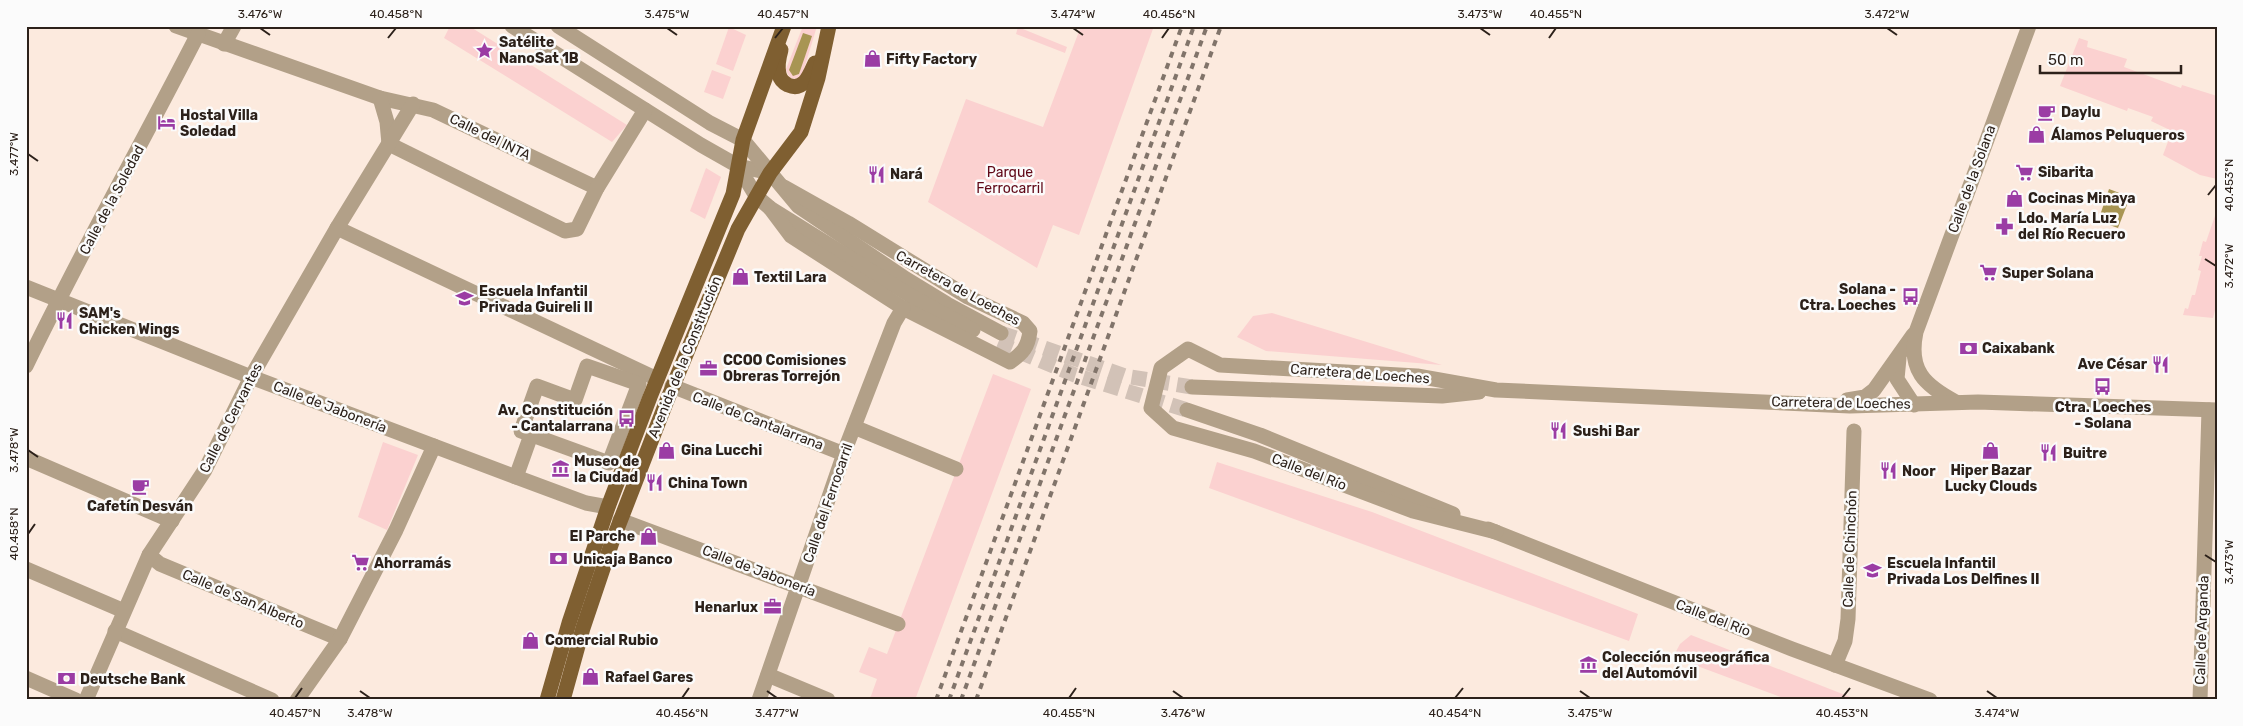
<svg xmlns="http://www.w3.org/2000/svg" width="2243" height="726" viewBox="0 0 2243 726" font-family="Rubik,sans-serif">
<rect width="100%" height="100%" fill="#fceade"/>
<!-- green -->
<g fill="#fbd1d0">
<path d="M450 26H469L627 125 612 142 444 38Z"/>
<path d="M803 26H817L802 76 797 79C790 79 788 76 786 69Z"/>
<path d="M1081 26H1154L1079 235 1053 225 1037 268 928 202 966 99 1043 127Z"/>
<path d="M729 27 746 35 733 71 716 64Z"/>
<path d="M1018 27 1067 47 1065 53 1016 34Z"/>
<path d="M2079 38 2088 41 2087 47 2127 59 2124 67 2181 88 2182 85 2217 96V179L2200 175 2163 155 2172 131 2151 121 2153 117 2128 108 2127 111 2060 86Z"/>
<path d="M712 70 731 77 723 99 704 92Z"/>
<path d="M706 168 721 177 705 219 690 211Z"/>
<path d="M2217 210V303L2213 318 2183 315 2185 308 2188 309 2192 295H2195L2201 271 2198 270 2202 256H2199L2203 241 2206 242Z"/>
<path d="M1272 313 1442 365 1266 351 1237 337 1253 316Z"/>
<path d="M993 374 1031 389 915 700H867L871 696 877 679 859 672 869 647 887 654Z"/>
<path d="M383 442 418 455 387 530 358 517Z"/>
<path d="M1217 462 1372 512 1638 614 1629 641 1209 488Z"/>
<path d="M1691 635 1858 700H1789L1673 657 1680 644Z"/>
</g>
<!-- water -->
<g fill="#a89553">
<path d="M803 33 812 36 799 74 793 76 789 70Z"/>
<path d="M2109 189 2130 197 2118 228 2098 221Z"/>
</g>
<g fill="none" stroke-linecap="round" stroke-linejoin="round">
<!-- minor-tunnel -->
<g stroke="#d2c2b7" stroke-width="15" stroke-dasharray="15 8" stroke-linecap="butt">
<path d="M1001 333 1125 376 1192 387"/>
<path d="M998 343 1075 375 1187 410"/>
</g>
<!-- minor -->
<g stroke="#b2a088" stroke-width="15">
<path d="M176 26 380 98 433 110 597 188"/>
<path d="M512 26 701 145 738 166 770 173"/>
<path d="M558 26 710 123 743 140 798 206 906 279 947 304 1001 333"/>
<path d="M224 44 234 26"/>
<path d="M380 98 387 122 389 144"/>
<path d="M389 144 565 231 577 229 597 188 645 110"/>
<path d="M738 166 756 196 770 208 911 296 973 330"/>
<path d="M770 208 791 236 903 308 1010 362C1023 353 1028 347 1030 331L1023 323 968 297 848 223 784 187"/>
<path d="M337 228 657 379"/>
<path d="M26 287 251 377 516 477 586 503 608 507"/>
<path d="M1899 358 1897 379 1914 405"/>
<path d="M26 366C80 254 141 145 198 34"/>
<path d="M587 366 639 384 609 463 521 431 537 386 575 400Z"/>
<path d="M672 386 844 454"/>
<path d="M1192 387 1442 396 1479 392"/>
<path d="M1847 400 1865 397 1874 390 1913 335"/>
<path d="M1956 402C1924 385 1908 370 1916 332L2029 26"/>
<path d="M1187 410 1260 435 1453 514"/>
<path d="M854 427 956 469"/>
<path d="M26 458 172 521"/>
<path d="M516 477 531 435"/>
<path d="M620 520 898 624"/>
<path d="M1488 529 1792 649 1930 700"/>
<path d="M1496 532 1413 511 1254 451 1173 428 1151 408 1161 368 1188 349 1220 365 1417 376 1496 390 1850 406 1978 402 2217 410"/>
<path d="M149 555 160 564 340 639"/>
<path d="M26 569 124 611"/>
<path d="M115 631 272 700"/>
<path d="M1835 665 1845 641 1848 619 1854 431"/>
<path d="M768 675 828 700"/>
<path d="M26 678 76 700"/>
<path d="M86 700 149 555 205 470 251 377 337 228 413 104"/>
<path d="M297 700 340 639 396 530 434 446"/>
<path d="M759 700 848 442 894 323 903 308"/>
<path d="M2200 700 2209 410"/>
</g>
<!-- major -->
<g stroke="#7f5f31" stroke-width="15">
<path d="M781 50C779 57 777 66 779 74 780 79 784 83 788 85 804 92 810 74 815 63"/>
<path d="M547 700 569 623 608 507 650 397 733 194 743 140 784 26"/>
<path d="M563 700 583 628 612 542 666 403 738 229 770 173 801 132 818 78 829 26"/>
</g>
<!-- rail -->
<g stroke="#81746a" stroke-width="4" stroke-dasharray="6 6" stroke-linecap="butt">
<path d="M936 700 1182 26"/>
<path d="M949 700 1194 26"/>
<path d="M961 700 1207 26"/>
<path d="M976 700 1221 26"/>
</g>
</g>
<!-- ticks -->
<path fill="none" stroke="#2c211a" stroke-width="2" d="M260 28 270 35M667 28 677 35M1073 28 1083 35M1480 28 1490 35M1887 28 1897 35M388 38 396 28M775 38 783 28M1162 38 1169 28M1549 38 1556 28M28 154 38 161M2208 195 2216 185M2205 259 2216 266M28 450 38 457M28 534 35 524M2205 555 2216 562M360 691 370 698M767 691 777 698M1173 691 1183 698M1580 691 1590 698M1987 691 1997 698M295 698 302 688M682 698 689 688M1069 698 1076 688M1455 698 1463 688M1842 698 1850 688"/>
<!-- icons -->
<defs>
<symbol id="sight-bare" viewBox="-9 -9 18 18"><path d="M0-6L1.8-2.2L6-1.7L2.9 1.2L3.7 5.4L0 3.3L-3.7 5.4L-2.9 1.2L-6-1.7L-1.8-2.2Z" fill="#9b3ca4" stroke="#fbfbfb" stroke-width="2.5" paint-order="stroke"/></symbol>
<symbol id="shop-bare" viewBox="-9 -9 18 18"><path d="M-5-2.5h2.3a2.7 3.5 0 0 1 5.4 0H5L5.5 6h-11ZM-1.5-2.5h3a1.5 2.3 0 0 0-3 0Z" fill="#9b3ca4" stroke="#fbfbfb" stroke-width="2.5" paint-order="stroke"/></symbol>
<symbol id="cafe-bare" viewBox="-9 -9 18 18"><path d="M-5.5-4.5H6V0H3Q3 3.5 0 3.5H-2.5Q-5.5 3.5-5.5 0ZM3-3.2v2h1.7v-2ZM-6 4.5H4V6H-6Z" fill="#9b3ca4" stroke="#fbfbfb" stroke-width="2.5" paint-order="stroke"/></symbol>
<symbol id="hotel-bare" viewBox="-9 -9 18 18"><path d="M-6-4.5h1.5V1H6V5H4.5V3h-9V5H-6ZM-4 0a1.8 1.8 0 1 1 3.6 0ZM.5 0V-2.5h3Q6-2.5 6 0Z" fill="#9b3ca4" stroke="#fbfbfb" stroke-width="2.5" paint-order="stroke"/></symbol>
<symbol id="supermarket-bare" viewBox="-9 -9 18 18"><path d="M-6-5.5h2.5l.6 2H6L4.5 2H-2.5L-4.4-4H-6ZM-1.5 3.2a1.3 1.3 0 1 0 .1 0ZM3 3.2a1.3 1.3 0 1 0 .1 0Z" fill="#9b3ca4" stroke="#fbfbfb" stroke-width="2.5" paint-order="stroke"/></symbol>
<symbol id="restaurant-bare" viewBox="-9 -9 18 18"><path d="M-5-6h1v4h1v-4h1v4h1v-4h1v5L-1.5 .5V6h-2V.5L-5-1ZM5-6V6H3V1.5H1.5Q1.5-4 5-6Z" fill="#9b3ca4" stroke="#fbfbfb" stroke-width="2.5" paint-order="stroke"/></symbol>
<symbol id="pharmacy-bare" viewBox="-9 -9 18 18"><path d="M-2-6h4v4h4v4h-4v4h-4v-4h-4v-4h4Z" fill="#9b3ca4" stroke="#fbfbfb" stroke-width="2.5" paint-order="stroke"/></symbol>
<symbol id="bus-bare" viewBox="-9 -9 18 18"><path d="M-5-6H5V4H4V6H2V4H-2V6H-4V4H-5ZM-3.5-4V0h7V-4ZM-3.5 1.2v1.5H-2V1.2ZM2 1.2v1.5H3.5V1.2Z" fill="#9b3ca4" stroke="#fbfbfb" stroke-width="2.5" paint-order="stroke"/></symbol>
<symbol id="school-bare" viewBox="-9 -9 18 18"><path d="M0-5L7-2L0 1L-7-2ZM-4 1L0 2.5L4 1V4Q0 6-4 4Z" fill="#9b3ca4" stroke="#fbfbfb" stroke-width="2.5" paint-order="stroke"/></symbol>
<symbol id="bank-bare" viewBox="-9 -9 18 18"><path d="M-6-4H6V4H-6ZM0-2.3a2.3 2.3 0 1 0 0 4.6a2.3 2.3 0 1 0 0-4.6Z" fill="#9b3ca4" stroke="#fbfbfb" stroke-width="2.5" paint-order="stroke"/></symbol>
<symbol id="office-bare" viewBox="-9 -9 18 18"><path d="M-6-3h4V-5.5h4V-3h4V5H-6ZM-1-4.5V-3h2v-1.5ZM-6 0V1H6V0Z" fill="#9b3ca4" stroke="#fbfbfb" stroke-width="2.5" paint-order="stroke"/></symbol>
<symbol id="museum-bare" viewBox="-9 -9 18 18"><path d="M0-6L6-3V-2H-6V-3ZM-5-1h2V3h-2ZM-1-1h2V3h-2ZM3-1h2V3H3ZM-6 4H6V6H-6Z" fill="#9b3ca4" stroke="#fbfbfb" stroke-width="2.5" paint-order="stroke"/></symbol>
</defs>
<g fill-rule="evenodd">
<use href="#sight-bare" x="472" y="38" width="25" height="25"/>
<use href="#shop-bare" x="860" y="46" width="25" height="25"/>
<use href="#cafe-bare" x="2034" y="100" width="25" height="25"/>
<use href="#hotel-bare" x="154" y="110" width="25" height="25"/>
<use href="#shop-bare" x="2024" y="122" width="25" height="25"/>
<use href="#supermarket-bare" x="2012" y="160" width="25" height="25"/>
<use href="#restaurant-bare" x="864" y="162" width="25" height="25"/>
<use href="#shop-bare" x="2002" y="186" width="25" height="25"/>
<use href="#pharmacy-bare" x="1992" y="214" width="25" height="25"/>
<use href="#supermarket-bare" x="1976" y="260" width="25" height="25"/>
<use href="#shop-bare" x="728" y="264" width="25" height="25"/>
<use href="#bus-bare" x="1898" y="284" width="25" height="25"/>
<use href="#school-bare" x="452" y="286" width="25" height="25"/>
<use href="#restaurant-bare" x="52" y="308" width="25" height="25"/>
<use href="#bank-bare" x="1956" y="336" width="25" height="25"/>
<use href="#restaurant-bare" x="2148" y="352" width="25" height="25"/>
<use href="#office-bare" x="696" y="356" width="25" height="25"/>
<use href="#bus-bare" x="2090" y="374" width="25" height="25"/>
<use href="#bus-bare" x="614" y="406" width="25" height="25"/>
<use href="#restaurant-bare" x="1546" y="418" width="25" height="25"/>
<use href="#shop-bare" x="654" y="438" width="25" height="25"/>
<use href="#shop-bare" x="1978" y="438" width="25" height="25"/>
<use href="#restaurant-bare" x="2036" y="440" width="25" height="25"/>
<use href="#museum-bare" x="548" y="456" width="25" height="25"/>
<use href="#restaurant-bare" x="1876" y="458" width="25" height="25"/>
<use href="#restaurant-bare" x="642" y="470" width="25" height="25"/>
<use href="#cafe-bare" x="128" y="474" width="25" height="25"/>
<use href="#shop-bare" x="636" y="524" width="25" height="25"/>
<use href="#bank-bare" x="546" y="546" width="25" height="25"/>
<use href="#supermarket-bare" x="348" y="550" width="25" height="25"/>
<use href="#school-bare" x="1860" y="558" width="25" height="25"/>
<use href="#office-bare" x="760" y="594" width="25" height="25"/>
<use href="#shop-bare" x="518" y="628" width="25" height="25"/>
<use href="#museum-bare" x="1576" y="652" width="25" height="25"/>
<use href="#shop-bare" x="578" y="664" width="25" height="25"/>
<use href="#bank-bare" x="54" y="666" width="25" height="25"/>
</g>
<g text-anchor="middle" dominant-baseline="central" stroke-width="5" stroke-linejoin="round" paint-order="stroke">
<!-- poi labels -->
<g font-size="14" font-weight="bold" fill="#2c211a" stroke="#fbfbfb" text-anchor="start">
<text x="499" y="42">Satélite<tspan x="499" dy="16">NanoSat 1B</tspan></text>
<text x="886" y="59">Fifty Factory</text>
<text x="2061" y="112">Daylu</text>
<text x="180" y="115">Hostal Villa<tspan x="180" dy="16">Soledad</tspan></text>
<text x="2051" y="135">Álamos Peluqueros</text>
<text x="2038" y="172">Sibarita</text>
<text x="890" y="174">Nará</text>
<text x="2028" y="198">Cocinas Minaya</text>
<text x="2018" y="218">Ldo. María Luz<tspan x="2018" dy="16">del Río Recuero</tspan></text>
<text x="2002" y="273">Super Solana</text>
<text x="754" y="277">Textil Lara</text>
<text x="1896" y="289" text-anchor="end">Solana -<tspan x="1896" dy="16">Ctra. Loeches</tspan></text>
<text x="479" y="291">Escuela Infantil<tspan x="479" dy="16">Privada Guireli II</tspan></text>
<text x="79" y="313">SAM's<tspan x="79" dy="16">Chicken Wings</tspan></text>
<text x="1982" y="348">Caixabank</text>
<text x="723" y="360">CCOO Comisiones<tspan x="723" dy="16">Obreras Torrejón</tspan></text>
<text x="2147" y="364" text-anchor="end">Ave César</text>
<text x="2103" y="407" text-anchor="middle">Ctra. Loeches<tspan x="2103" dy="16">- Solana</tspan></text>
<text x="613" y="410" text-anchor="end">Av. Constitución<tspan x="613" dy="16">- Cantalarrana</tspan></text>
<text x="1573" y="431">Sushi Bar</text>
<text x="681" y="450">Gina Lucchi</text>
<text x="2063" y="453">Buitre</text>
<text x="574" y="461">Museo de<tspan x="574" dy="16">la Ciudad</tspan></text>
<text x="1991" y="470" text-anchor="middle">Hiper Bazar<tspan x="1991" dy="16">Lucky Clouds</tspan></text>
<text x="1902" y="471">Noor</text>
<text x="668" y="483">China Town</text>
<text x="140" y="506" text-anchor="middle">Cafetín Desván</text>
<text x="635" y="536" text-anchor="end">El Parche</text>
<text x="573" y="559">Unicaja Banco</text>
<text x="374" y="563">Ahorramás</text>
<text x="1887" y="563">Escuela Infantil<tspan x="1887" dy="16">Privada Los Delfines II</tspan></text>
<text x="758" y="607" text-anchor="end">Henarlux</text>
<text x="545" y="640">Comercial Rubio</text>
<text x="1602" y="657">Colección museográfica<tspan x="1602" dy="16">del Automóvil</tspan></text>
<text x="605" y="677">Rafael Gares</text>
<text x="80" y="679">Deutsche Bank</text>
</g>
<!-- street labels -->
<g font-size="14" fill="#2c211a" stroke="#fbfbfb">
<text transform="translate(490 137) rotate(26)">Calle del INTA</text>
<text transform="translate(1972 179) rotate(-70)">Calle de la Solana</text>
<text transform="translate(112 200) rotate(-62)">Calle de la Soledad</text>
<text transform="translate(958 288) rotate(29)">Carretera de Loeches</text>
<text transform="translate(685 357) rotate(-68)">Avenida de la Constitución</text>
<text transform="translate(1360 374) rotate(4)">Carretera de Loeches</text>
<text transform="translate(1841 403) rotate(1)">Carretera de Loeches</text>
<text transform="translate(330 407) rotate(21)">Calle de Jabonería</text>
<text transform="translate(231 418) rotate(-63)">Calle de Cervantes</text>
<text transform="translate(758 421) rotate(21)">Calle de Cantalarrana</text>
<text transform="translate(1309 472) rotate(21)">Calle del Río</text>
<text transform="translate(828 503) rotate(-71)">Calle del Ferrocarril</text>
<text transform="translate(1850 549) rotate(-88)">Calle de Chinchón</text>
<text transform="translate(759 571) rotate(21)">Calle de Jabonería</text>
<text transform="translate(243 599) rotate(23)">Calle de San Alberto</text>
<text transform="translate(1713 618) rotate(21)">Calle del Río</text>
<text transform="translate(2202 630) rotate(-88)">Calle de Arganda</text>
</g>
<!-- park labels -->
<g font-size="14" fill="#600817" stroke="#fbfbfb">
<text x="1010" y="172">Parque<tspan x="1010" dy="16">Ferrocarril</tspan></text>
</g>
</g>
<!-- border -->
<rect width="2243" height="726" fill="none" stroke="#fbfbfb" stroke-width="55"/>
<!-- scale -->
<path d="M2040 65v8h141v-8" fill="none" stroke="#2c211a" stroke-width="2.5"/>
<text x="2048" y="65" font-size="15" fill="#2c211a" stroke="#fbfbfb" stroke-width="4" paint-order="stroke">50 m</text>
<rect x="28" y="28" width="2188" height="670" fill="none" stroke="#2c211a" stroke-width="2"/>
<g font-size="12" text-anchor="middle" fill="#2c211a">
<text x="260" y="18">3.476°W</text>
<text x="396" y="18">40.458°N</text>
<text x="667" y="18">3.475°W</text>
<text x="783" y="18">40.457°N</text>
<text x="1073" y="18">3.474°W</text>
<text x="1169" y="18">40.456°N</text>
<text x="1480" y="18">3.473°W</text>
<text x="1556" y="18">40.455°N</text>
<text x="1887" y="18">3.472°W</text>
<text transform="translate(14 154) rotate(-90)" y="4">3.477°W</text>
<text transform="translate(2229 185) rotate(-90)" y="4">40.453°N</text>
<text transform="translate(2229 266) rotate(-90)" y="4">3.472°W</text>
<text transform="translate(14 450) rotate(-90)" y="4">3.478°W</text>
<text transform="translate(14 534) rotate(-90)" y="4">40.458°N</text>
<text transform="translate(2229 562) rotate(-90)" y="4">3.473°W</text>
<text x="295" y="717">40.457°N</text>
<text x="370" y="717">3.478°W</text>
<text x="682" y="717">40.456°N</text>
<text x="777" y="717">3.477°W</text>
<text x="1069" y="717">40.455°N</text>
<text x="1183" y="717">3.476°W</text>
<text x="1455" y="717">40.454°N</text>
<text x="1590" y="717">3.475°W</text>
<text x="1842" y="717">40.453°N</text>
<text x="1997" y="717">3.474°W</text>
</g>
</svg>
